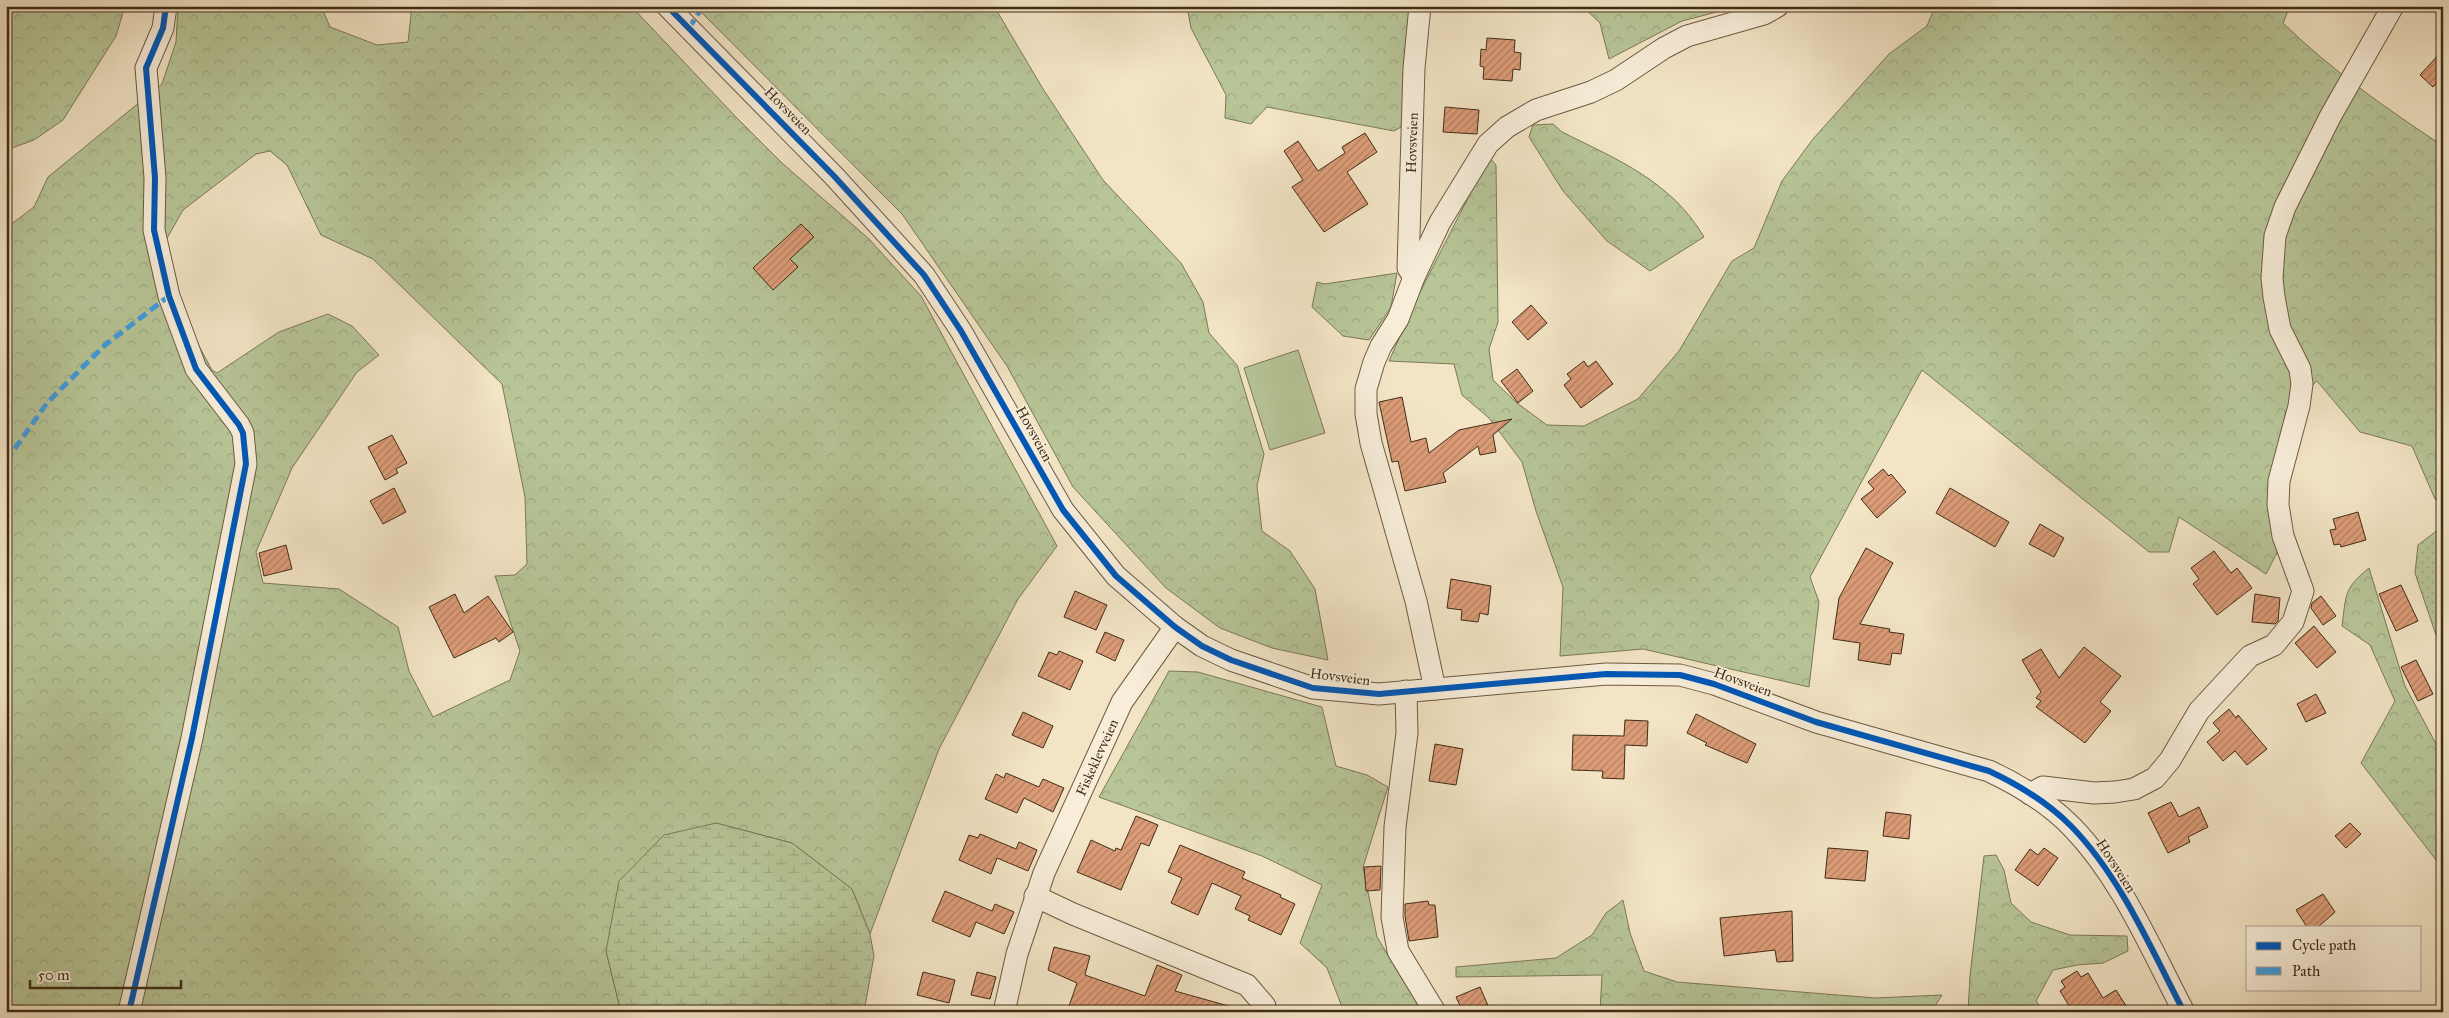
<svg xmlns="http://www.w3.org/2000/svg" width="2449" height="1018" viewBox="0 0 2449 1018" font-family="'IM FELL Great Primer',serif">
<defs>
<pattern id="grass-dots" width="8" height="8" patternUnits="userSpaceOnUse" patternTransform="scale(1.25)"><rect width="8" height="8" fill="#b7c597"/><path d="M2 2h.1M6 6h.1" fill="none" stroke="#9ea981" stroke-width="1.8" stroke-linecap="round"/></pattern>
<pattern id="forest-crowns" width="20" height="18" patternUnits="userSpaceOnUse" patternTransform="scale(1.25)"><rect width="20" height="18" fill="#b7c597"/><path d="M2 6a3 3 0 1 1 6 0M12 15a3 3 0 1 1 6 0" fill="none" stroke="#9ea981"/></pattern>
<pattern id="wetland-marsh" width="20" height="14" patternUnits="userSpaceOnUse" patternTransform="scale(1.25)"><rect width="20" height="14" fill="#b7c597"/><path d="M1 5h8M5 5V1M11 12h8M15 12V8" fill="none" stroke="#9ea981"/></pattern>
<pattern id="building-hatch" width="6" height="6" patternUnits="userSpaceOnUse" patternTransform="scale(1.25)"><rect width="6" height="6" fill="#dc9c78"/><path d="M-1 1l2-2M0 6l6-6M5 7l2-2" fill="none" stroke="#b47f61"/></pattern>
</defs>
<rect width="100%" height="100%" fill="#f2e4c5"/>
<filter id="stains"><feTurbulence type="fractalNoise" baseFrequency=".004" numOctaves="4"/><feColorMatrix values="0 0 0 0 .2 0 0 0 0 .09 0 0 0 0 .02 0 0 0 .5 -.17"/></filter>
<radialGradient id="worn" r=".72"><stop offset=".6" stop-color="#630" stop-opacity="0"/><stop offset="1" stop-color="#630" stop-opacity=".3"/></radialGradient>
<!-- grass -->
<path fill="url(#grass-dots)" stroke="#7c7856" d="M2443 526V642L2436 635 2415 573 2418 545Z"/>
<!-- forest -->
<g fill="url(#forest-crowns)" stroke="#7c7856" fill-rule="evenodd">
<path d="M6 6H125L116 36 63 120 34 140 6 150Z"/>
<path d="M178 6H321L330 27 377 45 408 42 412 6H631L735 116 782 163 869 239 921 296 1057 546 1018 599 939 749 870 934 852 889 792 843 716 823 606 951 621 1012H6V228L34 207 48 177 162 84 176 42ZM270 151 287 165 321 235 373 259 502 384 525 497 527 564 515 575 495 576 520 651 510 680 433 717 409 671 398 627 339 589 263 583 256 552 292 468 357 372 379 355 352 326 328 314 279 332 217 373 212 370 181 313 162 247 183 210 256 154Z"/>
<path d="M695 6H994L1043 89 1103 180 1181 263 1203 302 1209 333 1237 365 1264 454 1257 486 1262 531 1290 551 1315 589 1328 660 1272 648 1220 628 1166 588 1073 487 1007 366 902 214Z"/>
<path d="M1187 6H1412L1401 127 1394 131 1267 107 1251 124 1225 118 1226 95 1191 28Z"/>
<path d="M1582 6H1740L1682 21 1609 59 1600 23Z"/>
<path d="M1935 6H2290L2283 23C2331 70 2387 109 2443 146V502L2435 499 2412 446 2360 432 2317 381 2286 411 2268 496 2279 549 2266 574 2179 517 2169 552H2149L1922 370 1810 577 1819 602 1809 687 1643 649 1560 656 1563 587 1536 511 1522 462 1489 418 1462 395 1454 364 1389 361 1418 296 1489 157 1496 165 1498 322 1489 349 1493 380 1517 403 1547 425 1584 426 1638 399 1679 351 1732 261 1754 248 1782 181 1813 139 1889 54 1927 26Z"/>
<path d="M1553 124 1562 132C1618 160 1671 181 1704 237L1650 271 1607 241 1563 191 1529 137 1533 125Z"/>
<path d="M1397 273 1391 307 1369 340 1343 336 1312 307 1317 282 1325 284Z"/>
<path d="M2369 568 2405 686 2443 757V869L2361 763 2395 701 2370 645 2342 626C2346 595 2344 588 2369 568Z"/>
<path d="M1169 671 1198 672 1322 707 1336 766 1367 775 1388 787 1363 867 1377 937 1422 1012H1342V1007L1327 968 1300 943 1322 885 1262 856 1099 797Z"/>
<path d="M1996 855 2004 870 2011 903 2031 922 2070 935 2127 936 2128 951 2103 963 2077 965 2053 970 2036 1001 2044 1012H1968L1970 976 1984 856Z"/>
<path d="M1623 900 1630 933 1644 971 1677 982 1875 998 1942 995 1931 1012H1600L1602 975 1456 977V967L1556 958 1592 935 1606 913Z"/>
</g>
<!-- wetland -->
<path fill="url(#wetland-marsh)" stroke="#7c7856" d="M716 823 792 843 852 889 870 934 874 956 864 1012H621L606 951 619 881 664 835Z"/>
<!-- pitch -->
<path fill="#b7c597" stroke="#7c7856" d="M1298 350 1325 433 1270 450 1244 368Z"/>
<!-- building -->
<g fill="url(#building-hatch)" stroke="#402c15">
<path d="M1487 38 1515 40 1514 52 1521 53 1520 70 1513 69 1512 81 1483 79 1484 67 1480 66 1481 49 1486 50Z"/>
<path d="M2443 50V76L2433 87 2420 75Z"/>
<path d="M1445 107 1479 110 1477 134 1443 132Z"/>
<path d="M1365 133 1377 152 1347 172 1368 204 1324 232 1292 187 1303 180 1284 151 1298 141 1318 171 1345 153 1342 147Z"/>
<path d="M801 224 814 237 790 259 798 267 773 290 753 268Z"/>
<path d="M1531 305 1547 323 1528 340 1512 322Z"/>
<path d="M1584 361 1588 367 1596 361 1613 384 1581 408 1564 385 1571 379 1567 374Z"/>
<path d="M1517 369 1533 391 1518 403 1501 381Z"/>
<path d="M1402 397 1411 442 1426 438 1429 453 1459 430 1512 419 1493 435 1496 452 1480 455 1478 446 1443 473 1446 482 1405 491 1398 461 1392 462 1379 402Z"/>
<path d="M392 435 407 463 396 469 398 473 385 480 368 447Z"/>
<path d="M1883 469 1889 476 1891 474 1906 492 1877 518 1861 499 1874 489 1868 482Z"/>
<path d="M394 488 406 512 383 524 370 501Z"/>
<path d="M1950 488 2009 522 1995 547 1936 513Z"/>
<path d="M2358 512 2366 540 2341 547 2340 544 2334 545 2330 530 2336 529 2333 519Z"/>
<path d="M2040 524 2064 538 2054 557 2029 544Z"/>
<path d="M286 545 292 569 264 576 259 553Z"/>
<path d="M1866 548 1893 563 1860 624 1890 629 1889 632 1904 634 1901 654 1892 653 1890 665 1858 660 1860 643 1833 639 1839 598Z"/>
<path d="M2214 551 2231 573 2237 568 2252 588 2217 615 2193 584 2199 579 2191 568Z"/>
<path d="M1451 579 1491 586 1488 615 1480 613 1478 622 1461 620 1462 610 1447 608Z"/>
<path d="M2401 585 2418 621 2396 631 2379 594Z"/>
<path d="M1075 591 1107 605 1096 630 1064 617Z"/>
<path d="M455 594 464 613 488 596 513 632 499 642 496 638 454 658 429 607Z"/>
<path d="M2255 594 2280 598 2278 621 2275 624 2252 622Z"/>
<path d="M2321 596 2336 616 2323 625 2311 608 2312 603Z"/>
<path d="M2314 626 2336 652 2317 668 2295 643Z"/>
<path d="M1105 632 1124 640 1115 661 1096 652Z"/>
<path d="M2084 647 2121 676 2100 702 2111 711 2085 743 2036 707 2041 701 2036 698 2041 692 2022 660 2041 649 2059 678Z"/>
<path d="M1059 651 1083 661 1070 690 1038 676 1049 652 1057 655Z"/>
<path d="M2416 660 2433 694 2418 701 2401 667Z"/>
<path d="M2316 694 2326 713 2306 722 2297 704Z"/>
<path d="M2229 709 2236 718 2238 715 2267 749 2247 765 2235 751 2223 761 2207 742 2220 731 2213 723Z"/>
<path d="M1023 712 1053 726 1043 748 1012 735Z"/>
<path d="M1696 714 1756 744 1747 763 1705 745 1707 743 1687 733Z"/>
<path d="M1625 720 1648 721 1647 746 1625 745 1624 779 1602 778 1603 771 1572 770 1573 735 1624 736Z"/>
<path d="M1435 744 1463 749 1456 785 1429 781Z"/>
<path d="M1006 773 1039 787 1043 779 1064 788 1053 812 1024 798 1017 813 985 799 996 774 1004 778Z"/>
<path d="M2171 802 2179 817 2199 807 2208 827 2188 837 2190 842 2168 853 2148 813Z"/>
<path d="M1886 812 1911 815 1909 839 1883 836Z"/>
<path d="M1136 816 1158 825 1149 846 1141 843 1121 890 1077 872 1091 840 1115 851 1116 848 1121 850Z"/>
<path d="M2350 823 2361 834 2346 848 2335 836Z"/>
<path d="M980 834 1016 849 1019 842 1037 850 1028 871 997 858 991 874 959 860 969 835 978 838Z"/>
<path d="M1180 845 1245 872 1242 878 1281 895 1280 897 1295 904 1281 935 1248 920 1250 916 1235 909 1241 896 1212 883 1198 915 1171 903 1182 878 1168 872Z"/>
<path d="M1828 848 1868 851 1865 881 1825 878Z"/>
<path d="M2044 848 2058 858 2038 886 2015 870 2030 849 2038 855Z"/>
<path d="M1381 866 1380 890 1366 891 1364 867Z"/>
<path d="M945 891 992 911 995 904 1014 912 1004 934 976 922 970 937 932 921Z"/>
<path d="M2323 894 2335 912 2318 927H2307L2296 910Z"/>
<path d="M1428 901 1429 905H1435L1438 937 1409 941 1405 916V904Z"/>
<path d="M1792 911 1793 961 1777 962 1775 950 1724 956 1720 918Z"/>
<path d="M1054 947 1090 956 1085 975 1145 996 1157 965 1182 975 1175 991 1232 1007 1231 1012H1067L1077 983 1048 970Z"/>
<path d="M2077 971 2081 977 2088 973 2103 998 2116 990 2130 1012H2073L2060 991 2065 987 2061 981Z"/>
<path d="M923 972 955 980 949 1003 917 995Z"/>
<path d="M977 972 996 977 990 999 971 995Z"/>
<path d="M1480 987 1489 1008 1481 1012H1463L1456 997Z"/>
</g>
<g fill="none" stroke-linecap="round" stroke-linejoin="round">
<defs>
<g id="minor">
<path d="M667 6 834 176 924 275 961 331 1063 510 1116 576 1175 627 1202 646 1231 660 1313 688 1379 694 1606 674 1680 675 1714 684 1816 722 1989 771C2019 785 2048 803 2071 826 2121 877 2151 949 2184 1012"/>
<path id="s1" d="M1414 277 1408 268 1414 68 1420 6"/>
<path d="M1435 689 1416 601 1371 443 1366 414V389L1374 362 1381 346 1398 319 1414 277 1440 222 1488 144 1507 127 1536 110 1591 92 1616 80 1664 48 1687 36 1764 14 1778 6"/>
<path d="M1406 691 1407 733 1395 827 1392 917 1398 951 1435 1012"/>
<path d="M2030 794 2043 787 2094 793 2115 792 2134 789 2155 778 2170 760 2199 711 2250 656 2274 645 2293 622 2303 591 2283 536 2278 505 2279 481 2299 406 2302 384 2300 369 2280 329 2274 297 2272 278 2275 236 2285 207 2330 117 2393 6"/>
<path d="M1035 896 1073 914 1247 985 1265 1006V1012"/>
<path d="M129 1012 192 738 246 464 243 433 239 425 196 369 169 296 154 230 155 178 146 68 163 28 166 6"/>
<path id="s2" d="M1004 1012 1017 954 1044 873 1122 702 1175 627"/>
</g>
</defs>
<!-- minor casing -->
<use href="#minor" stroke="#6c5a41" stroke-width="23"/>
<!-- minor -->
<use href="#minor" stroke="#f7edd9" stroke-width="21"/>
<!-- quiet -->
<g stroke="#3f9cdf" stroke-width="5" stroke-dasharray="10 5" stroke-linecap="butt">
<path d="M689 28 703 6"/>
<path d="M6 461 47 403 105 345 169 296"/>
</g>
<defs>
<g id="cycleway">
<path d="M667 6 834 176 924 275 961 331 1063 510 1116 576 1175 627 1202 646 1231 660 1313 688 1379 694 1606 674 1680 675 1714 684 1816 722 1989 771C2019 785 2048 803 2071 826 2121 877 2151 949 2184 1012"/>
<path d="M129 1012 192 738 246 464 243 433 239 425 196 369 169 296 154 230 155 178 146 68 163 28 166 6"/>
</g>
</defs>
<!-- cycleway casing -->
<use href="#cycleway" stroke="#f7edd9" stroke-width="9"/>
<!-- cycleway -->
<use href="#cycleway" stroke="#0057b8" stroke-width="6"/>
</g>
<g text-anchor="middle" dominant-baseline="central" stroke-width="4" stroke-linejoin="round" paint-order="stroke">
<!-- street labels -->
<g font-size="14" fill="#402c15" stroke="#f7edd9">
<text transform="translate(788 111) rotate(45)">Hovsveien</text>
<text stroke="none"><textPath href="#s1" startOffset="136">Hovsveien</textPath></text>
<text transform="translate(1034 434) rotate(61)">Hovsveien</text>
<text transform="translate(1340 677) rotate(7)">Hovsveien</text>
<text transform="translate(1743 682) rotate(20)">Hovsveien</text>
<text stroke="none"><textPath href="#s2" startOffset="272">Fiskeklevveien</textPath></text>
<text transform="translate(2116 866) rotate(57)">Hovsveien</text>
</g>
</g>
<!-- margin -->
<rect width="2449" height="1018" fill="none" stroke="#f2e4c5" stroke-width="25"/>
<rect x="8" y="8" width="2434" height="1003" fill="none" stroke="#402c15" stroke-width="2.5"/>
<rect x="12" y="12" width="2424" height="993" fill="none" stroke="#402c15"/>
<!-- legend -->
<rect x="2246" y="926" width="175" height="65" fill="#f7edd9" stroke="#aea08b"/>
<rect x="2256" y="942" width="25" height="8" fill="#0057b8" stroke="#aea08b"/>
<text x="2292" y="950" font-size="15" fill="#402c15">Cycle path</text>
<rect x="2256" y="967" width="25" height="8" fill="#3f9cdf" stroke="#aea08b"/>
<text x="2292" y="976" font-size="15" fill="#402c15">Path</text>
<!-- scale -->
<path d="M30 980v8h151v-8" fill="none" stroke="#402c15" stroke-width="2.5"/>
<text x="38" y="980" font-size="15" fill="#402c15" stroke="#f7edd9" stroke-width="4" paint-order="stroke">50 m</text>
<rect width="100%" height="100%" filter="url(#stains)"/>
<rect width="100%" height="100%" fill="url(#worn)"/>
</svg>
